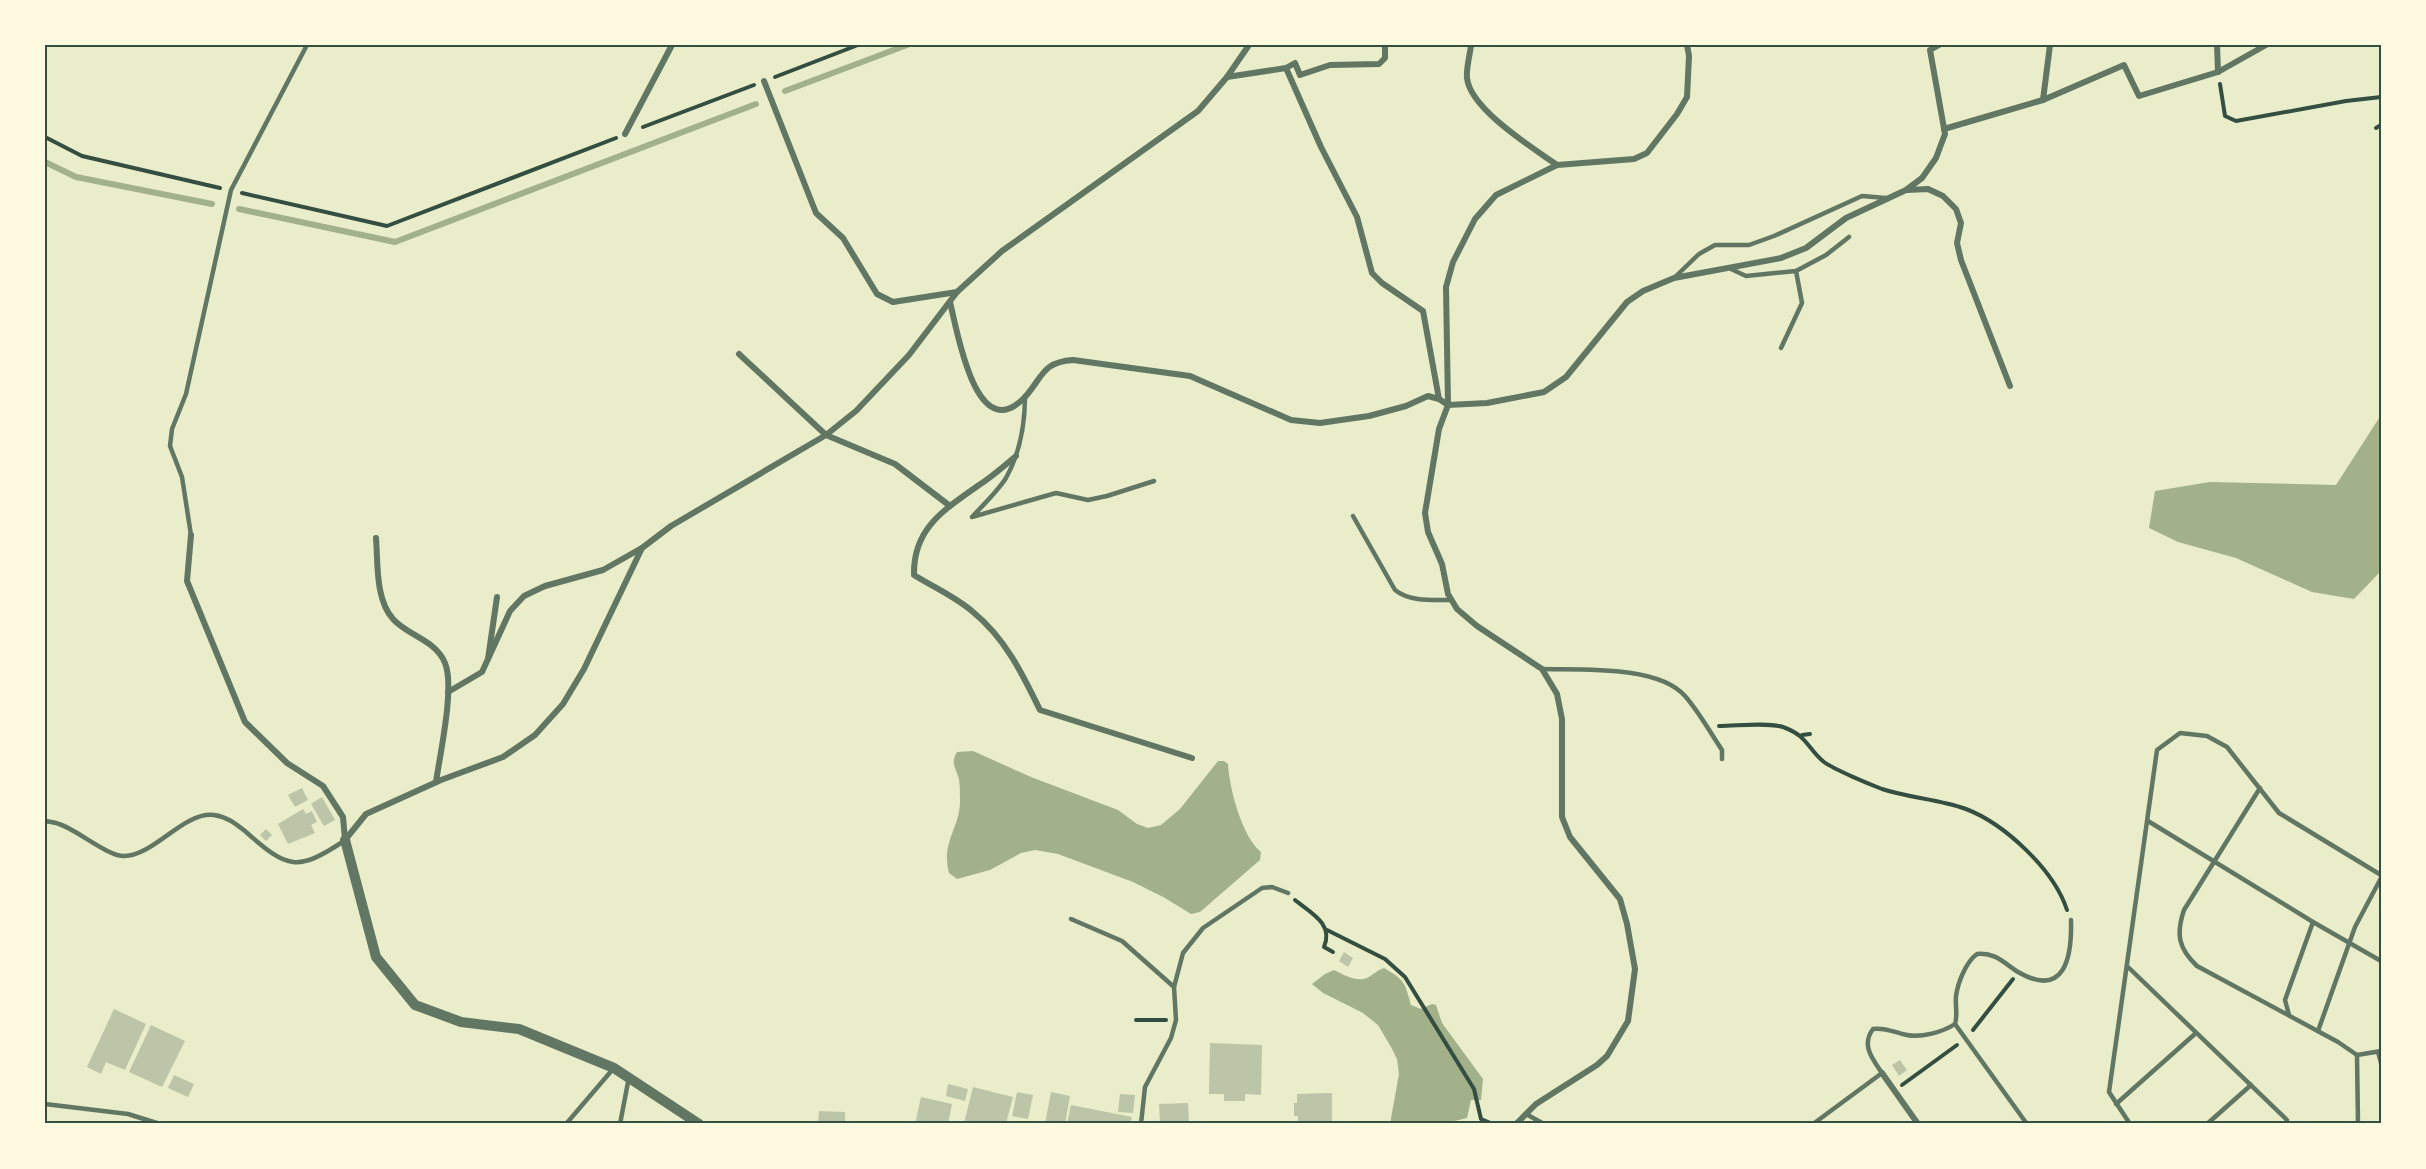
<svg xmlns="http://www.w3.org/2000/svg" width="2426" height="1169" viewBox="0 0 2426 1169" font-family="Cabin,sans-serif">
<rect width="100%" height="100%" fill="#e9edc9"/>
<!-- water -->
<g fill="#a3b18a">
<path d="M2381 415V571L2354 599 2312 592 2236 558 2178 542 2149 528 2155 491 2210 482 2336 485Z"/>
<path d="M973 751 1031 777 1118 810 1137 824 1148 828 1161 825 1180 809 1218 761H1224L1228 764C1229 787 1242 837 1261 852L1260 860 1200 912 1191 914 1165 898 1133 882 1058 854 1035 850 1021 853 990 870 957 879 949 873C941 843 959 829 960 803 960 796 960 786 959 779 956 768 950 763 957 752Z"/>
<path d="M1384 968C1405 980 1405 983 1411 1005L1421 1009 1432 1004 1436 1005 1442 1023 1483 1079 1481 1100H1471L1467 1118 1442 1124H1390L1399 1074 1397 1059 1391 1047 1378 1025 1363 1013 1323 993 1312 984 1325 974 1334 970C1344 975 1355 982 1367 978 1373 975 1377 970 1384 968Z"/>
</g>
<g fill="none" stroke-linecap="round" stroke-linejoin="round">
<!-- stream -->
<g stroke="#a3b18a" stroke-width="6">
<path d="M785 91 907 45"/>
<path d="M45 162 76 177 212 204"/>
<path d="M239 209 395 242 756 104"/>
</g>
</g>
<!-- building -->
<g fill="#bcc5a7">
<path d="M302 788 308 800 295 807 288 795Z"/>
<path d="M322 797 335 820 324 826 311 804Z"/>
<path d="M303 809 306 814 312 811 317 822 311 825 315 833 288 844 278 824Z"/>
<path d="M266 829 272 835 266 841 260 835Z"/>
<path d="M1344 952 1353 958 1348 967 1339 961Z"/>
<path d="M114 1009 146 1024 125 1070 106 1062 101 1074 87 1067Z"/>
<path d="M151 1025 185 1041 162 1087 129 1072Z"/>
<path d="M1210 1043 1262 1045 1261 1095 1245 1094V1101H1224V1094H1209Z"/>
<path d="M1900 1060 1907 1070 1899 1076 1892 1065Z"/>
<path d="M174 1075 194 1084 188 1097 168 1088Z"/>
<path d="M948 1084 968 1089 965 1101 946 1096Z"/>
<path d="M973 1087 1013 1097 1006 1124 964 1123Z"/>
<path d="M1017 1092 1033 1095 1028 1119 1012 1116Z"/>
<path d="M1051 1092 1070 1096 1065 1124H1045Z"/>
<path d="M1332 1093V1124H1298V1116H1294V1103H1297V1094Z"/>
<path d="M1120 1094 1135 1095 1133 1113 1118 1112Z"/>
<path d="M921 1097 952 1104 948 1124H915Z"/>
<path d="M1188 1103 1189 1124H1160L1159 1104Z"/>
<path d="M1071 1105 1132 1117 1130 1124H1067Z"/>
<path d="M819 1111 845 1112V1124H818Z"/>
</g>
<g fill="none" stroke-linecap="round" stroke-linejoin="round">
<!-- path -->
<g stroke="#344e41" stroke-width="4">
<path d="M775 77 858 45"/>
<path d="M2220 84 2225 116 2236 121 2346 101 2381 97"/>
<path d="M643 127 754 85"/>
<path d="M2376 128 2381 125"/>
<path d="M45 137 82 156 220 188"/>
<path d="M242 193 387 226 616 138"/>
<path d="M1719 726C1737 726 1767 722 1783 727 1808 736 1807 748 1824 762 1835 770 1869 784 1882 789 1909 798 1939 799 1966 809 2005 824 2054 870 2067 910"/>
<path d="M1802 735 1810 734"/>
<path d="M1295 900C1311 913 1334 924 1324 947L1333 952"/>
<path d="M1327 930 1385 959 1405 977 1474 1089 1481 1119 1493 1124"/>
<path d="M1136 1020H1166"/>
<path d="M1973 1030 2013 979"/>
<path d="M1902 1085 1957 1045"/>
</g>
<!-- service -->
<g stroke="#617663" stroke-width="4.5">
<path d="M1731 269 1746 276 1796 271 1826 255 1849 237"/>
<path d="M1674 278 1699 254 1715 245H1749L1774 236 1862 196 1886 198"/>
<path d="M1781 348 1802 303 1796 271"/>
<path d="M1025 396C1025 424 1020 453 1006 478 997 492 983 505 972 517L1056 493 1088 500 1107 496 1154 481"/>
<path d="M1353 516 1395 590C1410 602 1432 600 1451 600"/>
<path d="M191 535 182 477 170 446 172 429 186 394 231 190 307 45"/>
<path d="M1542 669C1580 670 1658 665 1685 696 1699 712 1710 732 1722 750V759"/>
<path d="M2260 788 2184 910C2176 934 2178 948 2197 966L2338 1042 2357 1055"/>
<path d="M45 821C49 822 54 822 59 824 76 829 107 856 124 856 154 856 184 811 214 815 228 817 236 824 246 832 288 869 297 872 344 841"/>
<path d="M2148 821 2313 922 2381 961"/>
<path d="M1071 919 1122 941 1174 987 1176 1020 1171 1038 1145 1087 1141 1124"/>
<path d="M2128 967 2287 1120 2286 1124"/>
<path d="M1174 987 1183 953 1203 928 1262 888 1272 887 1288 893"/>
<path d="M2289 1015 2285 1000 2313 922"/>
<path d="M1955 1024 2027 1124"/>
<path d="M2318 1031 2355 927 2381 878"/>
<path d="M2378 1052 2381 1063"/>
<path d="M45 1104 128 1114 160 1124"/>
<path d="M2116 1104 2196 1033"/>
<path d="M1526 1114 1544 1124"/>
<path d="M566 1124 613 1069"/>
<path d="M620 1124 629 1077"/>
<path d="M1813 1124 1882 1073C1872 1058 1861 1045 1873 1029 1886 1027 1895 1033 1907 1035 1921 1038 1943 1032 1955 1024 1958 1015 1955 1006 1956 996 1958 982 1966 962 1977 954 1995 952 2004 963 2018 972 2065 999 2072 957 2071 920"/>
<path d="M2130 1124 2109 1092 2157 750 2180 733 2207 736 2227 747 2279 813 2381 875"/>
<path d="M2207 1124 2251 1085"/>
<path d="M2358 1124 2357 1055 2381 1051"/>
</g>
<!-- minor -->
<g stroke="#617663" stroke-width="6">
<path d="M1471 45C1470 55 1466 68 1467 78 1470 109 1533 148 1557 165"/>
<path d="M2217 45 2218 72"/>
<path d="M1286 68 1295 63 1300 75 1330 65 1379 64 1385 58V45"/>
<path d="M1227 77 1286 68 1321 147 1357 217 1372 273 1382 283 1423 311 1439 399"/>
<path d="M764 81 816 213 843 238 877 294 893 302 957 292"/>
<path d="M2043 100 2050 45"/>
<path d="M1944 129 2043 100 2124 65 2139 96 2218 72 2266 45"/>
<path d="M625 134 672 45"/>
<path d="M1907 190 1928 189 1943 196 1956 209 1961 223 1957 243 1961 260 2010 386"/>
<path d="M950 302C957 330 976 449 1025 397 1043 377 1042 362 1073 360L1190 376 1291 420 1320 423 1369 416 1406 406 1428 396 1439 399 1448 405 1487 403 1544 392 1566 377 1627 302 1643 291 1674 278 1781 258 1806 248 1846 218 1906 190 1922 178 1936 158 1945 134 1930 50 1939 45"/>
<path d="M739 354 826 435 895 464 950 506"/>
<path d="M1016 456C1004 466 992 477 979 485 944 510 913 528 914 575 933 587 956 597 973 612 1005 638 1022 673 1040 710L1192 758"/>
<path d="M191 535 187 581 245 722 287 763 323 786 343 817 345 840"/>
<path d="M376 538C378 562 375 599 393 619 408 636 436 640 445 663 455 687 440 754 436 782"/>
<path d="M488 659 510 611 524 596 545 586 603 570 640 549"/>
<path d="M448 692 482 672 488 659 497 597"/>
<path d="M345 840 366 814 441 780 503 757 535 735 563 704 584 669 642 548 671 526 826 435 856 411 909 355 957 292 1002 251 1198 111 1227 77 1249 45"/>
<path d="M1882 1073 1918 1124"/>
<path d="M1516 1124 1536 1104 1597 1065 1607 1056 1628 1021 1635 969 1627 924 1620 899 1570 837 1562 817V719L1557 694 1542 669 1477 626 1457 609 1448 594 1442 564 1428 532 1425 513 1439 429 1448 405 1446 287 1453 262 1475 219 1496 195 1557 165 1634 159 1647 153 1677 114 1687 97 1689 56 1687 45"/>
</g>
<!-- tertiary -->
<path stroke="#617663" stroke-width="10" d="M345 840 376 957 415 1005 461 1022 519 1029 614 1068 699 1124"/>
</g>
<!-- border -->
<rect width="2426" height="1169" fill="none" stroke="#fefae0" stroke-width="93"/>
<rect x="46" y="46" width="2334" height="1076" fill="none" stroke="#344e41" stroke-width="2"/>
</svg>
